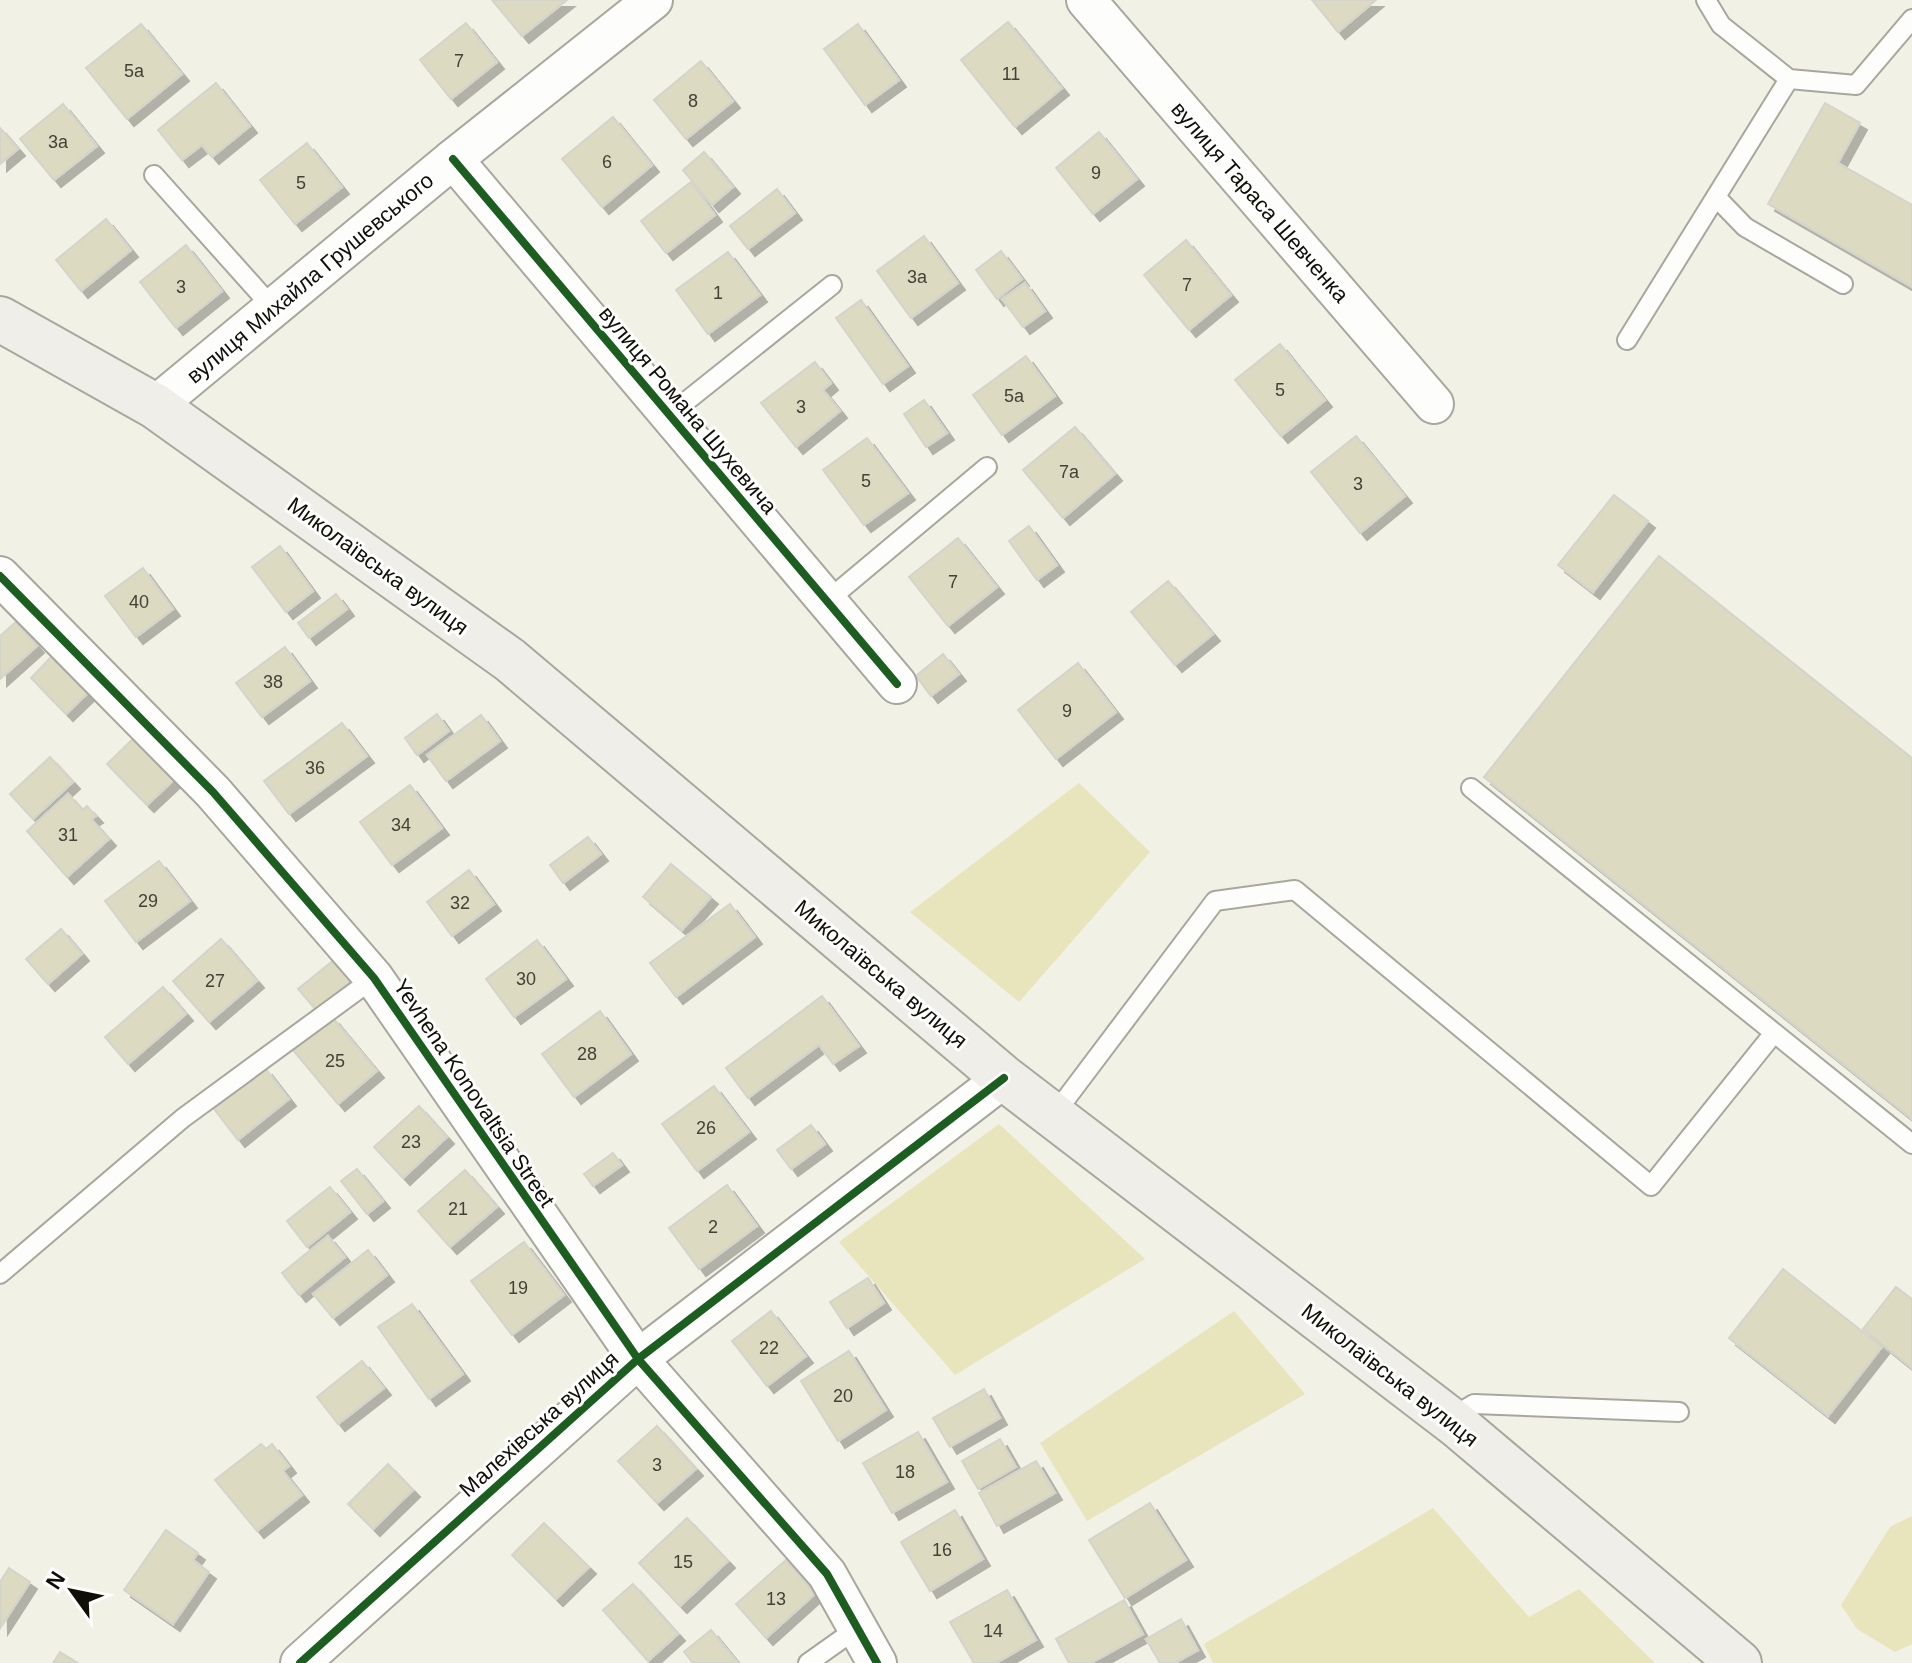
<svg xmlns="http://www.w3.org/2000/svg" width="1912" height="1663" viewBox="0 0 1912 1663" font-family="Helvetica,sans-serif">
<defs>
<filter id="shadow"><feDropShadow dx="7" dy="7" stdDeviation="0" flood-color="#0004"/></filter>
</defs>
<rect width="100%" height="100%" fill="#f2f1e5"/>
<!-- green -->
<g fill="#e8e4bb">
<path d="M1079 783 1150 852 1019 1002 910 912Z"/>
<path d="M999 1124 1145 1259 955 1375 839 1242Z"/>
<path d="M1234 1311 1305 1394 1087 1521 1040 1443Z"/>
<path d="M1433 1508 1529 1617 1579 1589 1655 1663H1213L1204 1644Z"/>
<path d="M1912 1516V1644L1895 1652 1857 1629 1841 1605 1890 1527Z"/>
</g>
<!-- building -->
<g fill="#dddac2" stroke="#d4d4ca" stroke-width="2" filter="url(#shadow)">
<path d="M492 0H567L522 36Z"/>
<path d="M1312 0H1376L1338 32Z"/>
<path d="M1008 22 1062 88 1015 127 961 60Z"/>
<path d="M466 23 497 62 451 99 420 60Z"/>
<path d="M141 24 182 74 127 119 86 68Z"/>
<path d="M858 24 899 80 865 105 824 49Z"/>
<path d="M701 61 733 101 686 139 654 100Z"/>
<path d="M216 83 250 126 212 157 202 145 182 160 158 130Z"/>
<path d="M1825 103 1860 123 1838 163 1912 205V287L1768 204Z"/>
<path d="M63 104 97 146 54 180 20 139Z"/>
<path d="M613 117 652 165 602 207 562 159Z"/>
<path d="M0 128 18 149 0 164Z"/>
<path d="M1099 132 1137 179 1093 214 1056 168Z"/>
<path d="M307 143 342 187 295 224 260 180Z"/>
<path d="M704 152 733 187 712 205 683 170Z"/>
<path d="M691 182 715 215 666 253 641 221Z"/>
<path d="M777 189 795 213 748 249 730 226Z"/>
<path d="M106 219 131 250 81 291 56 260Z"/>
<path d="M924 236 958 283 911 318 877 271Z"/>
<path d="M1186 240 1231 295 1189 330 1144 275Z"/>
<path d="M186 245 222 291 176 328 140 282Z"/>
<path d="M1001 251 1022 279 997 299 976 270Z"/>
<path d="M728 252 760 295 708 334 676 290Z"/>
<path d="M1025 283 1045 311 1023 327 1002 299Z"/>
<path d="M861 300 908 366 883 384 836 318Z"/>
<path d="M1280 344 1325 400 1281 436 1235 380Z"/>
<path d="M1026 356 1055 396 1002 435 973 395Z"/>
<path d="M815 362 831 383 823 390 840 411 796 447 761 403Z"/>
<path d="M924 400 947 433 926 447 904 414Z"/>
<path d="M1075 427 1115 474 1063 518 1023 470Z"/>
<path d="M1356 436 1405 496 1360 533 1311 472Z"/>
<path d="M867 438 908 493 864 525 823 470Z"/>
<path d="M1614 495 1648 521 1593 592 1558 565Z"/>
<path d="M1029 526 1057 565 1037 580 1009 541Z"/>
<path d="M958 538 997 587 948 626 909 577Z"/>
<path d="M280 546 313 591 286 612 252 567Z"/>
<path d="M1659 556 1912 758V1119L1484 777Z"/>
<path d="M143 568 173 609 136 637 105 596Z"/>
<path d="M1168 581 1213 634 1175 665 1131 612Z"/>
<path d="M336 594 347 609 309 638 298 623Z"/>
<path d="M16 622 37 646 0 679V636Z"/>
<path d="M285 647 310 681 262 717 236 683Z"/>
<path d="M943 654 959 674 931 696 916 676Z"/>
<path d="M53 655 89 692 66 714 31 678Z"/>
<path d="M1078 663 1116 712 1056 759 1018 710Z"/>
<path d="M437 714 449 731 417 755 405 738Z"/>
<path d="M481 715 500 741 446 781 427 755Z"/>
<path d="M342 723 367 756 289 814 264 781Z"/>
<path d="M137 735 177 777 147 805 107 764Z"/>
<path d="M50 757 73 782 33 819 10 794Z"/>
<path d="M410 785 442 828 392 865 360 822Z"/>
<path d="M68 794 83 810 87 806 96 816 91 819 109 839 67 877 27 831Z"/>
<path d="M588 837 601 854 563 883 550 865Z"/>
<path d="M159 861 190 901 136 942 105 901Z"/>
<path d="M671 864 711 897 682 930 643 897Z"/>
<path d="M469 870 494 904 452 936 427 902Z"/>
<path d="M730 904 755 937 676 997 650 963Z"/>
<path d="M61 929 82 954 48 984 26 959Z"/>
<path d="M221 939 257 981 209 1022 173 981Z"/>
<path d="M537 940 566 979 514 1017 486 979Z"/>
<path d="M334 960 351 981 316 1010 298 989Z"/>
<path d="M163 987 186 1014 128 1064 105 1037Z"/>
<path d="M822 996 859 1046 833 1064 819 1045 748 1098 726 1068Z"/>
<path d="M600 1011 631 1054 574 1097 542 1054Z"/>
<path d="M332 1017 377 1071 338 1104 293 1050Z"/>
<path d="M265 1068 289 1099 238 1140 214 1109Z"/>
<path d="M714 1086 749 1132 697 1171 662 1124Z"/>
<path d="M419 1106 447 1137 403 1178 374 1147Z"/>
<path d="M811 1125 825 1144 791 1169 777 1150Z"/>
<path d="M613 1153 622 1165 593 1186 584 1174Z"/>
<path d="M357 1169 383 1201 367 1214 341 1181Z"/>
<path d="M465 1170 497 1207 450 1247 418 1211Z"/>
<path d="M727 1185 757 1226 699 1269 669 1228Z"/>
<path d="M330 1187 350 1212 307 1247 287 1221Z"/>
<path d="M328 1236 345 1257 299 1295 282 1273Z"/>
<path d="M524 1242 564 1295 512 1335 471 1281Z"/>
<path d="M368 1250 387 1275 333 1318 313 1294Z"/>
<path d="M1783 1269 1882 1347 1828 1416 1729 1338Z"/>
<path d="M868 1278 884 1303 847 1328 830 1302Z"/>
<path d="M1896 1287 1912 1299V1368L1863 1329Z"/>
<path d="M412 1304 463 1374 429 1399 378 1327Z"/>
<path d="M771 1311 806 1356 767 1386 732 1341Z"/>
<path d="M849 1351 886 1410 838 1441 801 1381Z"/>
<path d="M362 1361 384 1388 338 1424 317 1397Z"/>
<path d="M984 1389 1000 1418 950 1447 933 1418Z"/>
<path d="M657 1426 696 1469 657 1503 618 1461Z"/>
<path d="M918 1432 947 1482 892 1513 863 1463Z"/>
<path d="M1000 1439 1016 1467 978 1489 962 1461Z"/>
<path d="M261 1444 266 1449 272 1444 289 1466 283 1471 302 1495 257 1531 215 1480Z"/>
<path d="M1036 1461 1055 1493 997 1526 979 1493Z"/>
<path d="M388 1464 413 1490 373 1529 348 1504Z"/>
<path d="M1150 1503 1186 1560 1125 1598 1089 1540Z"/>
<path d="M955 1510 983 1559 930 1591 901 1542Z"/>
<path d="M687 1518 728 1561 680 1606 639 1563Z"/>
<path d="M544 1523 589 1567 556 1599 512 1555Z"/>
<path d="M166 1530 198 1553 193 1560 209 1572 173 1624 124 1590Z"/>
<path d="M786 1560 815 1594 766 1638 736 1604Z"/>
<path d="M9 1568 30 1582 1 1627 0 1582Z"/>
<path d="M633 1584 678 1634 648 1661 603 1610Z"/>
<path d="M1007 1590 1036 1640 996 1663H974L950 1622Z"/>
<path d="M1124 1600 1143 1634 1091 1663H1069L1056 1639Z"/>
<path d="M1181 1619 1198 1650 1175 1663H1160L1146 1639Z"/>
<path d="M711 1630 738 1663H693L684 1652Z"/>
<path d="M60 1652 78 1663H53Z"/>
</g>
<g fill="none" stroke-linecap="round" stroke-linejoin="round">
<defs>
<g id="lane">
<path d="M1706 0 1721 25 1789 79 1856 85 1912 19"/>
<path d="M154 175 273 308"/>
<path d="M1716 197 1745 227 1843 284"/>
<path d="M1627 340 1789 79"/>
<path d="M669 415 832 285"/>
<path d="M827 601 987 467"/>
<path d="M1471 788 1912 1144"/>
<path d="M1053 1116 1215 901 1295 890 1651 1186 1774 1033"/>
<path d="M0 1274 183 1118 374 978"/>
<path d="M1449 1419 1474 1404 1679 1412"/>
<path d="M808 1663 856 1629"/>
</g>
<g id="street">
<path d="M1086 0 1434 404"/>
<path d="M453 159 897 684"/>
<path d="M155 406 453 159 653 0"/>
<path d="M0 576 213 792 374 978 638 1359 827 1574 877 1663"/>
<path d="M300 1663 638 1359 1004 1078"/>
</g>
<path id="secondary" d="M0 319 155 406 510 660 1004 1078 1457 1425 1739 1663"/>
</defs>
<!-- lane casing -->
<use href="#lane" stroke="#a8a79e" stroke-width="22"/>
<!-- street casing -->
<use href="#street" stroke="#a8a79e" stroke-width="42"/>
<!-- secondary casing -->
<use href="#secondary" stroke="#a8a79e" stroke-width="48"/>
<!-- lane -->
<use href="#lane" stroke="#fdfdfb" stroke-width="18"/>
<!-- street -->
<use href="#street" stroke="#fdfdfb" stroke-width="38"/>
<!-- secondary -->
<use href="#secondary" stroke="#efeee8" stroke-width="44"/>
<defs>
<g id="cycleway">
<path d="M453 159 897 684"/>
<path d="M0 576 213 792 374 978 638 1359 827 1574 877 1663"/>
<path d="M300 1663 638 1359 1004 1078"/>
</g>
</defs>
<!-- cycleway casing -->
<use href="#cycleway" stroke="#fff" stroke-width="13"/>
<!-- cycleway -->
<use href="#cycleway" stroke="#1b5e20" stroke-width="8"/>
</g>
<g text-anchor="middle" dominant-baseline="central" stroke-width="6" stroke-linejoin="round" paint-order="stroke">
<!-- number labels -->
<g font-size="18" fill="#434236">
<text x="459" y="61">7</text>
<text x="134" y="71">5а</text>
<text x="1011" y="74">11</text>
<text x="693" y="101">8</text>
<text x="58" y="142">3а</text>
<text x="607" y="162">6</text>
<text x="1096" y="173">9</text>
<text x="301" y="183">5</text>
<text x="917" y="277">3а</text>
<text x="1187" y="285">7</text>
<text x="181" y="287">3</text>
<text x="718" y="293">1</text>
<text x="1280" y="390">5</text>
<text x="1014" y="396">5а</text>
<text x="801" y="407">3</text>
<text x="1069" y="472">7а</text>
<text x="866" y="481">5</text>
<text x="1358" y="484">3</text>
<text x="953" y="582">7</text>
<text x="139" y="602">40</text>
<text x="273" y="682">38</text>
<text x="1067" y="711">9</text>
<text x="315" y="768">36</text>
<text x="401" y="825">34</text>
<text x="68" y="835">31</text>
<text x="148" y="901">29</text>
<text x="460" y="903">32</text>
<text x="526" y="979">30</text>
<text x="215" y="981">27</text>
<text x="587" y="1054">28</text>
<text x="335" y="1061">25</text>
<text x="706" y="1128">26</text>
<text x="411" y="1142">23</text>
<text x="458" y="1209">21</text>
<text x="713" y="1227">2</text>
<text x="518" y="1288">19</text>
<text x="769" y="1348">22</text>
<text x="843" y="1396">20</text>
<text x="657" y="1465">3</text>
<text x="905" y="1472">18</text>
<text x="942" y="1550">16</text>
<text x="683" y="1562">15</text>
<text x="776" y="1599">13</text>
<text x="993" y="1631">14</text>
</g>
<!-- street labels -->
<g font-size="22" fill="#100f07" stroke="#fff">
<text transform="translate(1260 202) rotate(49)">вулиця Тараса Шевченка</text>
<text transform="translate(310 278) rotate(-40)">вулиця Михайла Грушевського</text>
<text transform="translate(688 410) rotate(50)">вулиця Романа Шухевича</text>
<text transform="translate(378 566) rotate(36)">Миколаївська вулиця</text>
<text transform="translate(881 974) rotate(40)">Миколаївська вулиця</text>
<text transform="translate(474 1093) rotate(56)">Yevhena Konovaltsia Street</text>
<text transform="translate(1390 1375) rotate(38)">Миколаївська вулиця</text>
<text transform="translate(539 1424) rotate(-42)">Малехівська вулиця</text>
</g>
</g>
<!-- north arrow -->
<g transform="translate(72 1591) rotate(303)" stroke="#ffffff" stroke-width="6" paint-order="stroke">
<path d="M0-6L14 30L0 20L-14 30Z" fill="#100f07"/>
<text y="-12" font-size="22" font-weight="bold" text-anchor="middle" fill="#100f07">N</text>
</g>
</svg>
